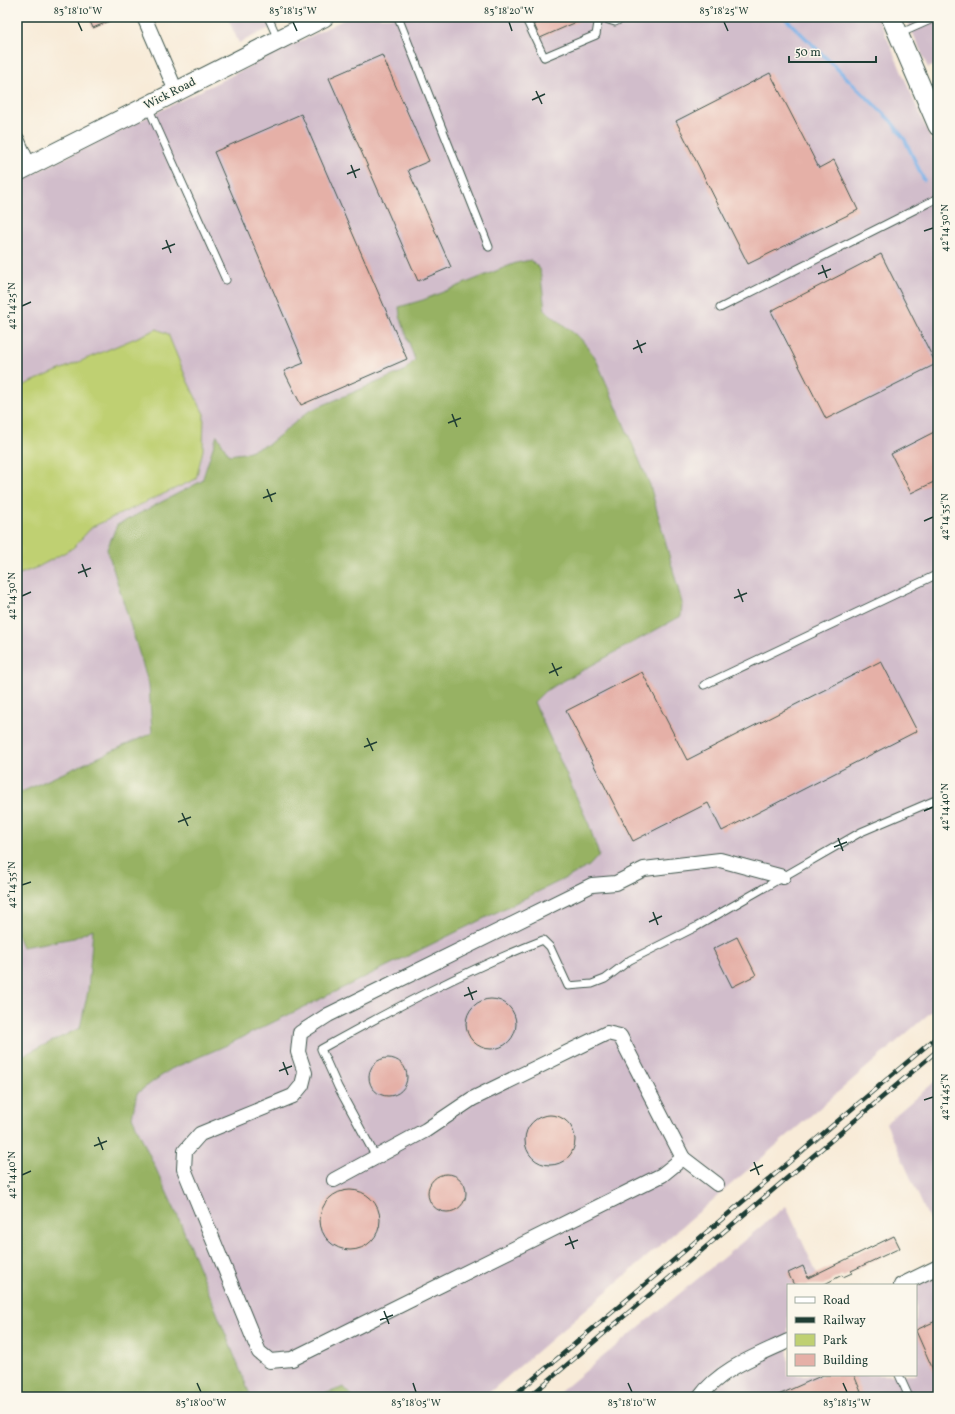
<svg xmlns="http://www.w3.org/2000/svg" width="955" height="1414" viewBox="0 0 955 1414" font-family="Vollkorn,serif">
<rect width="100%" height="100%" fill="#fbf7ec"/>
<filter id="ink" filterUnits="userSpaceOnUse"><feTurbulence type="fractalNoise" baseFrequency=".025" numOctaves="2"/><feDisplacementMap in="SourceGraphic" scale="8" xChannelSelector="R" yChannelSelector="G"/><feConvolveMatrix kernelMatrix="1 2 1 2 8 2 1 2 1" color-interpolation-filters="sRGB"/></filter>
<filter id="wash" filterUnits="userSpaceOnUse"><feTurbulence type="fractalNoise" baseFrequency=".012" numOctaves="4" result="noise"/><feDisplacementMap in="SourceGraphic" scale="16" xChannelSelector="R" yChannelSelector="G"/><feGaussianBlur stdDeviation="0.9" result="paint"/><feColorMatrix in="noise" values="0 0 0 0 0 0 0 0 0 0 0 0 0 0 0 0 0 1.4 0 .05"/><feComposite in="paint" operator="in"/></filter>
<g filter="url(#wash)">
<rect width="100%" height="100%" fill="#f8ebd8"/>
<!-- industrial -->
<g fill="#d1bdcb">
<path d="M227 17H293L239 43Z"/>
<path d="M349 17H878L938 156V1006L484 1397H17V182Z"/>
<path d="M906 17H938V64L928 68Z"/>
<path d="M938 1079V1239L886 1123Z"/>
<path d="M786 1206 822 1285H788V1375H916V1287L938 1276V1397H554Z"/>
</g>
<!-- green -->
<path fill="#bfd072" stroke="#6f8653" d="M157 329 168 334 187 380 204 414 203 450 196 479 92 527 73 548 38 567 17 575V388Z"/>
<!-- forest -->
<g fill="#97b264" stroke="#5b784c">
<path d="M531 260 540 269 545 310 581 339 595 357 650 485 682 603 681 616 545 691 534 702 589 825 599 855 589 866 572 875 227 1045 171 1069 137 1093 132 1117 179 1219 251 1397H19L17 1392V1058L80 1028 88 991 93 929 74 938 22 947 17 935V794L152 733 149 685 107 549 117 525 202 481 217 435 229 455 244 453 269 444 309 411 404 371 415 360 400 316 399 307 423 300 516 263Z"/>
<path d="M344 1387 353 1397H316Z"/>
</g>
<g fill="none" stroke-linecap="round" stroke-linejoin="round">
<!-- stream -->
<path stroke="#79b0e8" stroke-width="3.5" d="M784 17 891 121 905 140 924 180"/>
</g>
<g id="blocks">
<!-- building -->
<g fill="#e5b0a7">
<path d="M88 17H119L93 28Z"/>
<path d="M531 17H588L540 38Z"/>
<path d="M382 55 429 161 408 170 451 267 418 281 329 78Z"/>
<path d="M770 73 819 168 834 160 858 210 748 264 676 121Z"/>
<path d="M301 114 407 359 301 405 284 371 304 363 214 152Z"/>
<path d="M881 254 936 364 826 419 771 311Z"/>
<path d="M938 430V480L911 493 891 454Z"/>
<path d="M881 661 917 731 722 831 708 803 633 841 566 711 642 672 687 760Z"/>
<path d="M737 937 756 975 732 987 713 949Z"/>
<circle cx="491" cy="1024" r="25"/>
<circle cx="388" cy="1077" r="19"/>
<circle cx="550" cy="1140" r="25"/>
<circle cx="447" cy="1193" r="19"/>
<circle cx="350" cy="1220" r="30"/>
<path d="M894 1236 900 1248 851 1271 852 1273 843 1277 842 1275 823 1285H794L788 1273 803 1266 808 1278Z"/>
<path d="M938 1320V1381L916 1331V1330Z"/>
<path d="M823 1375H854L863 1397H774Z"/>
</g>
</g>
</g>
<g filter="url(#ink)">
<use href="#blocks" fill-opacity="0" stroke="#40574d" stroke-width="1"/>
<g fill="none" stroke-linecap="round" stroke-linejoin="round">
<defs>
<g id="lane">
<path d="M268 17 278 39"/>
<path d="M398 17 489 247"/>
<path d="M525 17 544 57 596 35 599 17"/>
<path d="M599 17 615 22 626 17"/>
<path d="M899 34 937 17"/>
<path d="M148 107 226 280"/>
<path d="M720 308 938 198"/>
<path d="M704 685 938 574"/>
<path d="M376 1157 338 1087 321 1049C393 1009 466 970 543 940L550 947 568 986 592 984 605 979 630 960 696 927 861 832 938 799"/>
<path d="M899 1375 909 1397"/>
</g>
<g id="street">
<path d="M144 17 176 91"/>
<path d="M17 139 29 166"/>
<path d="M334 1180 426 1130 472 1099 607 1033 620 1036 683 1158"/>
<path d="M717 1184 683 1158 662 1175 292 1359 270 1361 259 1352 184 1169 185 1151 200 1134 293 1096 302 1085 305 1073 298 1052 300 1033 328 1015 592 885 616 883 644 869 720 860 783 877"/>
<path d="M901 1285 938 1267"/>
<path d="M700 1397C721 1368 757 1356 788 1341"/>
</g>
<g id="secondary">
<path d="M891 17 938 126"/>
<path d="M17 172 324 17"/>
</g>
</defs>
<!-- lane casing -->
<use href="#lane" stroke="#40574d" stroke-width="9"/>
<!-- street casing -->
<use href="#street" stroke="#40574d" stroke-width="16"/>
<!-- secondary casing -->
<use href="#secondary" stroke="#40574d" stroke-width="21"/>
<!-- lane -->
<use href="#lane" stroke="#fff" stroke-width="7"/>
<!-- street -->
<use href="#street" stroke="#fff" stroke-width="14"/>
<!-- secondary -->
<use href="#secondary" stroke="#fff" stroke-width="19"/>
<defs>
<g id="rail">
<path d="M512 1397 938 1036"/>
<path d="M529 1397 938 1050"/>
</g>
</defs>
<!-- rail casing -->
<use href="#rail" stroke="#1f3d34" stroke-width="4.5"/>
<!-- rail -->
<use href="#rail" stroke="#fbf7ec" stroke-width="3" stroke-dasharray="9" stroke-linecap="butt"/>
</g>
</g>
<!-- ticks -->
<path fill="none" stroke="#1f3d34" stroke-width="1.5" d="M78 22 82 31M293 22 297 31M509 22 512 31M724 22 728 31M536 91 542 104M532 100 545 94M351 165 356 178M347 174 360 169M924 231 933 228M166 240 171 253M162 249 175 244M822 265 827 278M818 274 831 269M22 306 31 302M637 340 642 353M633 349 646 343M452 414 457 427M448 423 461 418M267 489 272 502M263 498 276 493M924 521 933 517M82 564 87 577M78 573 91 568M738 589 743 602M22 596 31 592M734 598 747 593M552 663 558 676M549 673 562 667M367 738 373 751M364 747 377 742M924 811 933 807M182 813 188 826M178 822 191 817M838 838 843 851M834 847 847 842M22 885 31 882M653 912 658 925M649 922 662 916M468 987 473 1000M464 996 477 991M283 1062 288 1075M279 1071 292 1066M924 1100 933 1097M98 1137 103 1150M94 1146 107 1141M754 1162 759 1175M750 1171 763 1165M22 1175 31 1171M569 1236 574 1249M565 1245 578 1240M384 1311 389 1324M380 1320 393 1315M197 1383 201 1392M413 1383 416 1392M628 1383 632 1392M843 1383 847 1392"/>
<g text-anchor="middle" dominant-baseline="central" stroke-width="3" stroke-linejoin="round" paint-order="stroke">
<!-- street labels -->
<g font-size="12" fill="#1f3d34" stroke="#fbf7ec">
<text transform="translate(170 94) rotate(-27)">Wick Road</text>
</g>
</g>
<!-- margin -->
<rect width="955" height="1414" fill="none" stroke="#fbf7ec" stroke-width="44"/>
<!-- legend -->
<rect x="787" y="1284" width="130" height="92" fill="#fbf7ec" stroke="#a3ada2"/>
<rect x="795" y="1297" width="20" height="6" fill="#ffffff" stroke="#a3ada2"/>
<text x="823" y="1304" font-size="12" fill="#1f3d34">Road</text>
<rect x="795" y="1317" width="20" height="6" fill="#1f3d34" stroke="#a3ada2"/>
<text x="823" y="1324" font-size="12" fill="#1f3d34">Railway</text>
<rect x="795" y="1334" width="20" height="12" fill="#bfd072" stroke="#a3ada2"/>
<text x="823" y="1344" font-size="12" fill="#1f3d34">Park</text>
<rect x="795" y="1354" width="20" height="12" fill="#e5b0a7" stroke="#a3ada2"/>
<text x="823" y="1364" font-size="12" fill="#1f3d34">Building</text>
<!-- scale -->
<path d="M789 56v6h87v-6" fill="none" stroke="#1f3d34" stroke-width="2"/>
<text x="795" y="56" font-size="12" fill="#1f3d34" stroke="#fbf7ec" stroke-width="3" paint-order="stroke">50 m</text>
<rect x="22" y="22" width="911" height="1370" fill="none" stroke="#1f3d34" stroke-width="1.5"/>
<g font-size="10" text-anchor="middle" fill="#1f3d34">
<text x="78" y="14">83°18'10"W</text>
<text x="293" y="14">83°18'15"W</text>
<text x="509" y="14">83°18'20"W</text>
<text x="724" y="14">83°18'25"W</text>
<text transform="translate(944 228) rotate(-90)" y="4">42°14'30"N</text>
<text transform="translate(11 306) rotate(-90)" y="4">42°14'25"N</text>
<text transform="translate(944 517) rotate(-90)" y="4">42°14'35"N</text>
<text transform="translate(11 596) rotate(-90)" y="4">42°14'30"N</text>
<text transform="translate(944 807) rotate(-90)" y="4">42°14'40"N</text>
<text transform="translate(11 885) rotate(-90)" y="4">42°14'35"N</text>
<text transform="translate(944 1097) rotate(-90)" y="4">42°14'45"N</text>
<text transform="translate(11 1175) rotate(-90)" y="4">42°14'40"N</text>
<text x="201" y="1406">83°18'00"W</text>
<text x="416" y="1406">83°18'05"W</text>
<text x="632" y="1406">83°18'10"W</text>
<text x="847" y="1406">83°18'15"W</text>
</g>
</svg>
